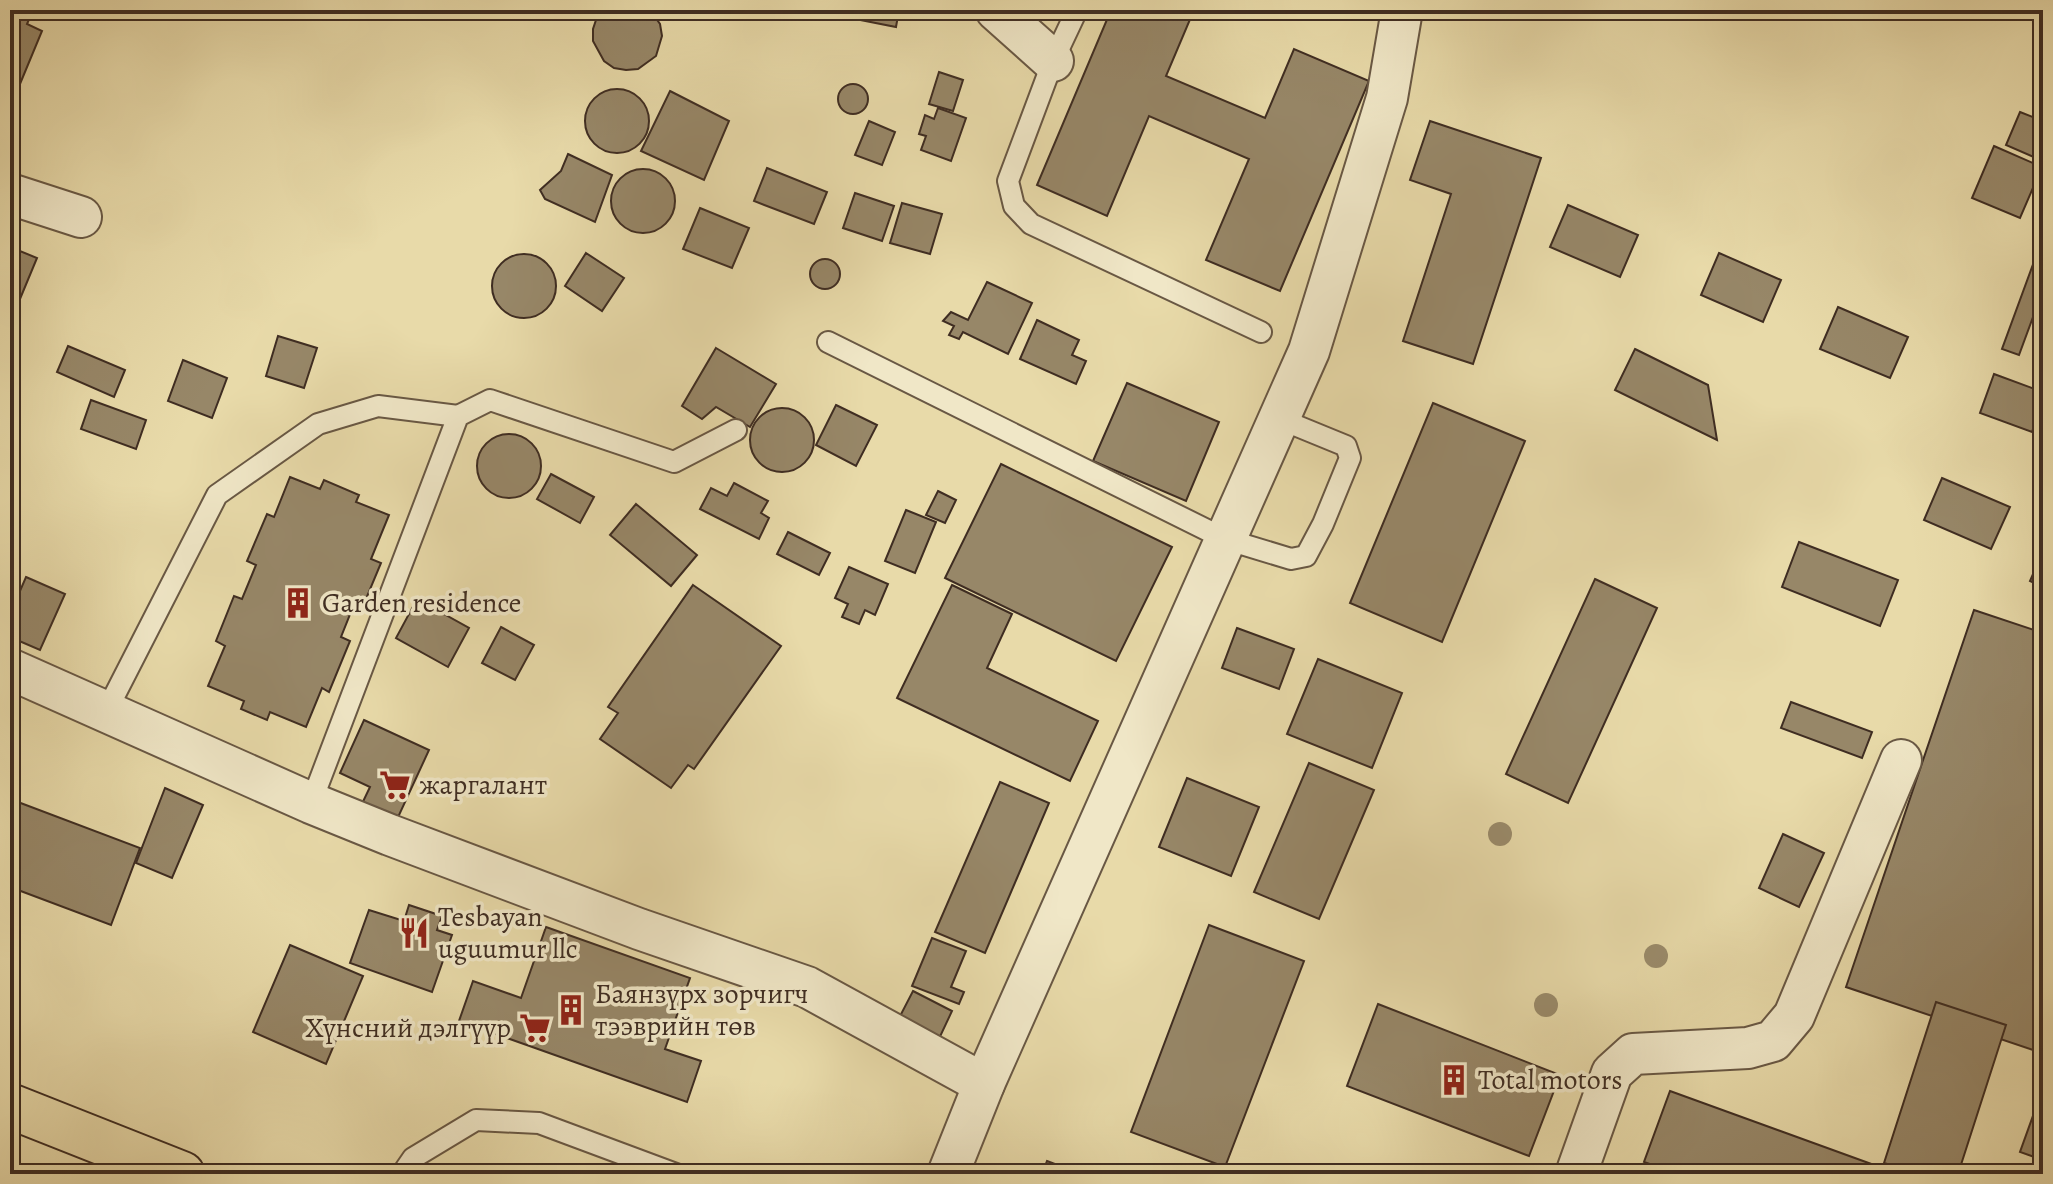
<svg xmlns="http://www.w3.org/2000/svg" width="2053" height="1184" viewBox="0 0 2053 1184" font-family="Alegreya,serif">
<rect width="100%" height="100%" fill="#e8daa9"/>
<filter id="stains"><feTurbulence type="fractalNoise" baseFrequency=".0025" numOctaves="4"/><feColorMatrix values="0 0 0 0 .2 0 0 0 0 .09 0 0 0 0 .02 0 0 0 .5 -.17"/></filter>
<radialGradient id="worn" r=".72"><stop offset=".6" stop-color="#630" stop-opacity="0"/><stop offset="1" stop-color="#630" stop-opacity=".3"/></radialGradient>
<!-- building -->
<g fill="#978768" stroke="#3f2d22" stroke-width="2">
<path d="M10 10 30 17 27 24 42 31 10 108Z"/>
<path d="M604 10H650L660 24 662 36 656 56 638 69 626 70 614 68 604 61 593 41V29L597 17Z"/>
<path d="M842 10H899L896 27 840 16Z"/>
<path d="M1111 10H1194L1166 76 1265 118 1294 49 1369 81 1280 291 1206 260 1249 159 1149 116 1107 216 1037 185Z"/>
<path d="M939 72 963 80 953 111 929 104Z"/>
<circle cx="853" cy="99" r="15"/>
<circle cx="617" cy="121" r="32"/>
<path d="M670 91 729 121 704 180 641 151Z"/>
<path d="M938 108 966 118 951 161 921 150 926 136 919 134 925 115 934 119Z"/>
<path d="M2020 112 2043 121V161L2006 145Z"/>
<path d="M869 121 895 132 882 165 855 155Z"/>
<path d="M1430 121 1541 158 1473 364 1403 341 1451 194 1410 180Z"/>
<path d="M1994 146 2042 167 2020 218 1972 198Z"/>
<path d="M568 154 612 175 595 222 545 199 540 190 561 171Z"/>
<path d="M767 168 827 192 814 224 754 201Z"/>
<circle cx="643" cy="201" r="32"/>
<path d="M855 193 894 206 882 241 843 228Z"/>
<path d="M902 203 942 214 930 254 890 243Z"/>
<path d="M1568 205 1638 235 1620 277 1550 247Z"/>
<path d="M700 208 749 228 732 268 683 249Z"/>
<path d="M2043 237V290L2019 355 2002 349Z"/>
<path d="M10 247 37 258 10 323Z"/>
<path d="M586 253 624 278 602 311 565 286Z"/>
<path d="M1719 253 1781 280 1763 322 1701 295Z"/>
<circle cx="524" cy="286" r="32"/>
<circle cx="825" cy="274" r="15"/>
<path d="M987 282 1032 303 1008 354 963 332 959 339 949 335 954 326 943 321 951 312 968 320Z"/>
<path d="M1838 307 1908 337 1890 378 1820 349Z"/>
<path d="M1037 320 1079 340 1072 355 1086 361 1076 384 1020 359Z"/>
<path d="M278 336 317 348 304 388 266 376Z"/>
<path d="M68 346 125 370 114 397 57 372Z"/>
<path d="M716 348 776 384 750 427 716 407 702 419 682 406Z"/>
<path d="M1635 349 1708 385 1717 440 1615 390Z"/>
<path d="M183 360 227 378 212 418 168 401Z"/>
<path d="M1994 374 2043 392V401L2032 432 1980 413Z"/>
<path d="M1127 383 1219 422 1186 501 1093 461Z"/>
<path d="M91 400 146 420 136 449 81 429Z"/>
<path d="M1433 403 1525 441 1442 642 1350 603Z"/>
<path d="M836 405 877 425 856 466 816 445Z"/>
<circle cx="782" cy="440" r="32"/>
<circle cx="509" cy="466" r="32"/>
<path d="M1001 464 1172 547 1116 661 945 578Z"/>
<path d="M551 474 594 497 580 523 537 499Z"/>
<path d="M290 477 320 489 324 480 359 495 356 502 389 515 371 559 381 563 361 611 353 607 341 637 350 641 329 692 322 688 306 727 270 712 267 720 241 709 244 701 208 686 225 646 216 641 234 596 242 599 256 565 247 561 267 514 274 517Z"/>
<path d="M1942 478 2010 507 1991 549 1924 520Z"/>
<path d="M734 483 768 501 761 513 769 518 759 539 700 509 711 488 727 496Z"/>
<path d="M938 491 956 500 945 523 926 515Z"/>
<path d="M636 504 697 555 671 586 610 535Z"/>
<path d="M906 510 936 522 915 573 885 561Z"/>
<path d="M788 532 830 553 819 575 777 554Z"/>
<path d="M1799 542 1898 580 1880 626 1782 587Z"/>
<path d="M2043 551V587L2030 581Z"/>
<path d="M849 567 888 584 875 615 865 610 859 624 842 617 848 604 835 598Z"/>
<path d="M26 577 65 594 40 650 10 637V614Z"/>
<path d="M1595 579 1657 608 1568 803 1506 774Z"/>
<path d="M693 585 781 646 694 769 688 765 671 788 600 739 618 713 608 707Z"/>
<path d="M952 585 1012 614 987 668 1098 721 1070 781 897 698Z"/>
<path d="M417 599 469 628 448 667 396 638Z"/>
<path d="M1974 610 2043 633V1020L2033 1050 1846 987Z"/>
<path d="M501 627 534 645 515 680 482 663Z"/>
<path d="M1237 628 1294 649 1279 689 1222 668Z"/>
<path d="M1318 659 1402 693 1372 768 1287 734Z"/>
<path d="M1791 702 1872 732 1862 758 1781 728Z"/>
<path d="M364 720 429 750 394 826 359 810 370 787 340 773Z"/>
<path d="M1309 763 1374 790 1319 919 1254 892Z"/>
<path d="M1187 778 1259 807 1231 876 1159 847Z"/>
<path d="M1000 782 1049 803 985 953 935 932Z"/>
<path d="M165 788 203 805 172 878 136 863Z"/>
<path d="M10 799 140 848 111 925 10 887Z"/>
<path d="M1783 834 1824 853 1799 907 1759 888Z"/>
<path d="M409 905 442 916 437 930 452 935 432 992 350 963 369 910 404 921Z"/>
<path d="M1209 925 1304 961 1225 1167 1131 1132Z"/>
<path d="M546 927 690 978 665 1049 701 1061 687 1102 459 1021 473 981 521 998Z"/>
<path d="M932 938 966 951 951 987 964 992 959 1004 912 986Z"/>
<path d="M290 945 363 976 326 1064 253 1032Z"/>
<path d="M913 991 952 1011 937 1043 897 1022Z"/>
<path d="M1936 1002 2006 1025 1958 1174H1920L1884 1163Z"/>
<path d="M1378 1004 1560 1075 1529 1156 1347 1086Z"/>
<path d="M2043 1088V1160L2020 1152Z"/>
<path d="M1670 1091 1899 1174H1678L1644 1162Z"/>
<path d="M1047 1161 1081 1174H1042Z"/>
</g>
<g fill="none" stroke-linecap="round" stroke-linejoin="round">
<defs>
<g id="lane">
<path d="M1077 10 1053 61 1008 181 1014 206 1031 224 1261 332"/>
<path d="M828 342 1225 539 1291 559 1306 556 1323 524 1350 458 1346 446 1280 419"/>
<path d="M106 712 217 495 318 424 378 406 458 416"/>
<path d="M311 803 458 416 490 400 674 462 736 430"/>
<path d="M402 1174 413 1158 476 1120 539 1123 676 1174"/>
</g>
<g id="street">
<path d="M996 10 1053 61"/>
<path d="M10 194 81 217"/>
<path d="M10 669 311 803 390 835 639 929 807 987 984 1084"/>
<path d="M948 1174 984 1084 1309 351 1387 98 1402 10"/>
<path d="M1576 1174 1612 1073 1633 1054 1748 1048 1773 1041 1794 1016 1901 760"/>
</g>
<path id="highway" d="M10 1106 182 1174"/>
</defs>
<!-- lane casing -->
<use href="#lane" stroke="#695844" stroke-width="24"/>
<!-- street casing -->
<use href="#street" stroke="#695844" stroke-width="44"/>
<!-- highway casing -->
<use href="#highway" stroke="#3f2d22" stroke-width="48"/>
<!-- lane -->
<use href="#lane" stroke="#f0e7c7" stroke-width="20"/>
<!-- street -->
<use href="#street" stroke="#f0e7c7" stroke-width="40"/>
<!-- highway -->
<use href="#highway" stroke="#e8daa9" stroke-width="44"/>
</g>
<!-- trees -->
<g fill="#9a8b6b">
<circle cx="1500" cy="834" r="12"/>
<circle cx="1656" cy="956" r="12"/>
<circle cx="1546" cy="1005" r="12"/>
</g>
<!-- icons -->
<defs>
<symbol id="building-bare" viewBox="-9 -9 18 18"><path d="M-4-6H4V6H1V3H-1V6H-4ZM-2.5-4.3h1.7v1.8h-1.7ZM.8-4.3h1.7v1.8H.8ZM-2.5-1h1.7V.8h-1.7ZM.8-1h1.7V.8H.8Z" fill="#8f2418" stroke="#f0e7c7" stroke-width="2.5" paint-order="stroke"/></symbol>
<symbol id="supermarket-bare" viewBox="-9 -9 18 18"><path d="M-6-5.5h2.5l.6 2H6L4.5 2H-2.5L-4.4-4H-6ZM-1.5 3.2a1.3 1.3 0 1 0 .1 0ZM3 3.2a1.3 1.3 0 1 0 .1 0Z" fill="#8f2418" stroke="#f0e7c7" stroke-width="2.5" paint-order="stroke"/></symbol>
<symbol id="restaurant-bare" viewBox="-9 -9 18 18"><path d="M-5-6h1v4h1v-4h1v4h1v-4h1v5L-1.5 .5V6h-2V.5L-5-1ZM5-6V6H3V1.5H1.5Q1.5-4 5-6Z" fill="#8f2418" stroke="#f0e7c7" stroke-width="2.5" paint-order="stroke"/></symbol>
</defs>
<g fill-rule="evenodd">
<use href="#building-bare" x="276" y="581" width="44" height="44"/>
<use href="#supermarket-bare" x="373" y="763" width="44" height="44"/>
<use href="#restaurant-bare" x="392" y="911" width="44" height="44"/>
<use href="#building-bare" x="549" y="988" width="44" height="44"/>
<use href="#supermarket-bare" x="513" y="1006" width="44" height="44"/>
<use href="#building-bare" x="1432" y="1058" width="44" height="44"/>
</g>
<g text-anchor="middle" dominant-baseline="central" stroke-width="7" stroke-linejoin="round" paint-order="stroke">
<!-- poi labels -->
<g font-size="28" fill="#3f2d22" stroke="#f0e7c7" text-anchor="start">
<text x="322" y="603">Garden residence</text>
<text x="419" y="785">жаргалант</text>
<text x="438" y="917">Tesbayan<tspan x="438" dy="32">uguumur llc</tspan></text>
<text x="595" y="994">Баянзүрх зорчигч<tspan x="595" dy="32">тээврийн төв</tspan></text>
<text x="511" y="1028" text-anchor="end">Хүнсний дэлгүүр</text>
<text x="1478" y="1080">Total motors</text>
</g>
</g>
<!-- margin -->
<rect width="2053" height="1184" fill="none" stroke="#e8daa9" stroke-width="40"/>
<rect x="12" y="12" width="2029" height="1160" fill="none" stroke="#3f2d22" stroke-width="4"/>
<rect x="20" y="20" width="2013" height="1144" fill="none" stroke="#3f2d22" stroke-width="2"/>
<rect width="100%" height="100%" filter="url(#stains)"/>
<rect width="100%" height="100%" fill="url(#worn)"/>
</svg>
